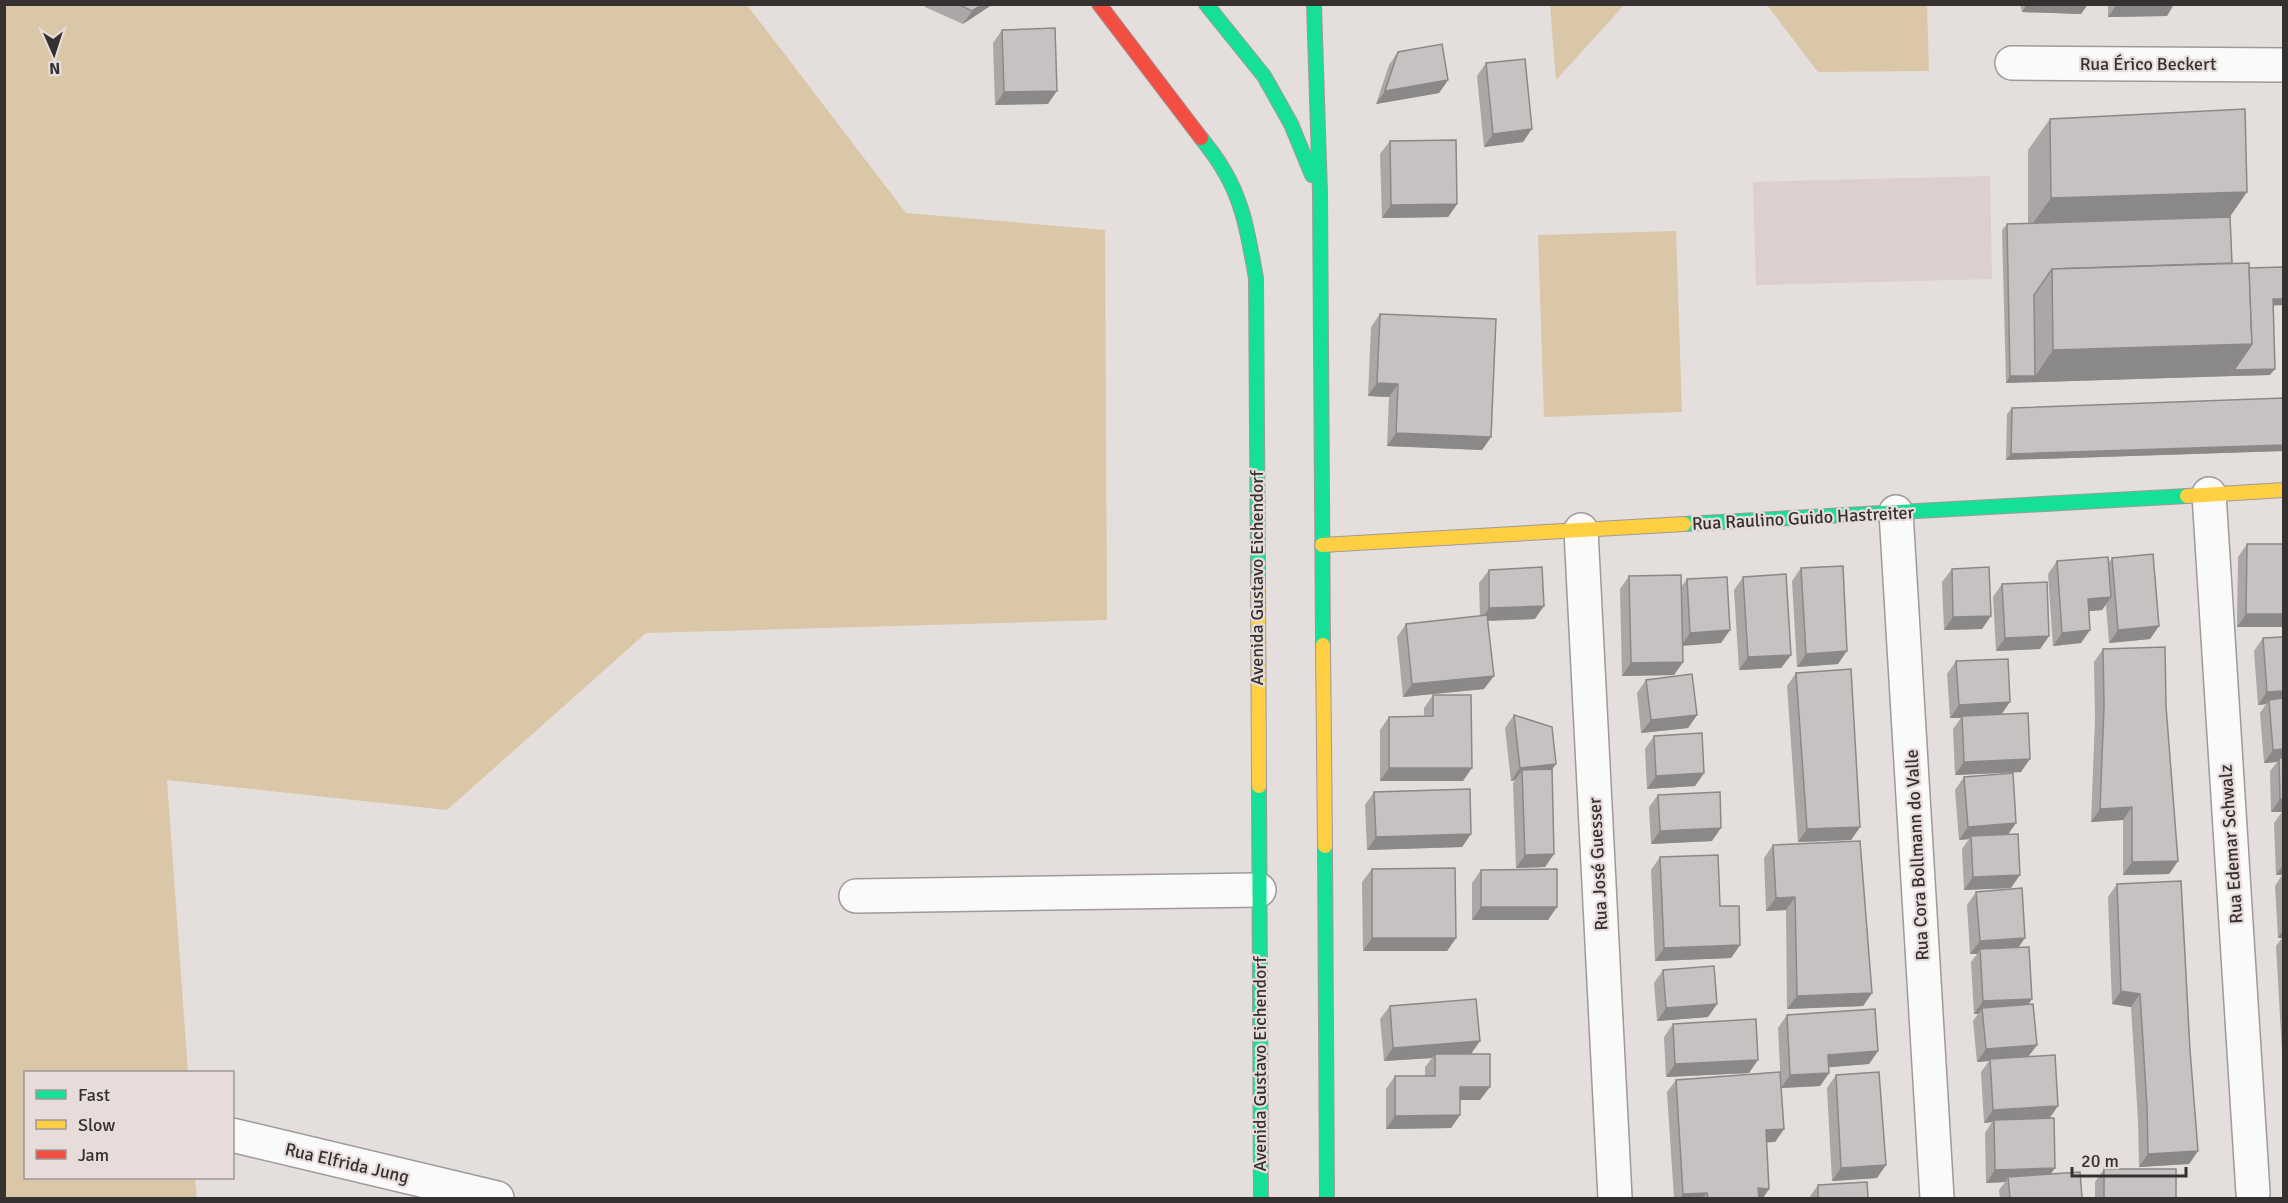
<svg xmlns="http://www.w3.org/2000/svg" width="2288" height="1203" viewBox="0 0 2288 1203" font-family="Signika,sans-serif">
<rect width="100%" height="100%" fill="#e4dedd"/>
<!-- built -->
<path fill="#dccfcd" d="M1990 176 1992 279 1756 285 1753 182Z"/>
<!-- green -->
<g fill="#dac7a8">
<path d="M5 4 747 5 906 213 1105 230 1107 620 646 633 447 810 167 780 188 1072H26V1178H195L197 1198H5Z"/>
<path d="M1550 5H1624L1556 80Z"/>
<path d="M1767 5H1927L1929 71 1818 72Z"/>
<path d="M1676 231 1682 412 1544 417 1538 235Z"/>
</g>
<g fill="none" stroke-linecap="round" stroke-linejoin="round">
<defs>
<g id="street">
<path d="M2012 63 2284 65"/>
<path d="M2209 494 2253 1193"/>
<path d="M1896 512 1937 1198"/>
<path d="M1581 530 1615 1198"/>
<path d="M856 896 1259 890"/>
<path d="M232 1135 497 1198"/>
</g>
<g id="fast">
<path d="M1206 4 1264 76 1291 124 1312 175"/>
<path d="M1314 4 1320 193 1323 645"/>
<path d="M1201 138C1209 148 1217 158 1223 169 1244 202 1249 241 1256 278L1258 578"/>
<path d="M1684 524 2187 496"/>
<path d="M1259 786 1261 1198"/>
<path d="M1325 846 1327 1198"/>
</g>
<g id="slow">
<path d="M2187 496 2284 490"/>
<path d="M1322 545 1684 524"/>
<path d="M1258 578 1259 786"/>
<path d="M1323 645 1325 846"/>
</g>
<path id="jam" d="M1099 4 1201 138"/>
</defs>
<!-- street casing -->
<use href="#street" stroke="#9f9a9a" stroke-width="36"/>
<!-- fast casing -->
<use href="#fast" stroke="#9f9a9a" stroke-width="16"/>
<!-- slow casing -->
<use href="#slow" stroke="#9f9a9a" stroke-width="16"/>
<!-- jam casing -->
<use href="#jam" stroke="#9f9a9a" stroke-width="16"/>
<!-- street -->
<use href="#street" stroke="#fbfafa" stroke-width="33"/>
<!-- fast -->
<use href="#fast" stroke="#16e098" stroke-width="14"/>
<!-- slow -->
<use href="#slow" stroke="#ffcf43" stroke-width="14"/>
<!-- jam -->
<use href="#jam" stroke="#f24e42" stroke-width="14"/>
</g>
<!-- wall -->
<g fill="#aba7a7">
<path d="M924 4H993L963 24 925 7Z"/>
<path d="M2020 4H2088L2081 14 2022 12Z"/>
<path d="M2108 4H2174L2167 16 2108 17Z"/>
<path d="M1002 30 1048 104 995 105 993 43Z"/>
<path d="M1398 52 1448 80 1439 93 1376 104 1389 65Z"/>
<path d="M1486 63 1523 142 1484 147 1477 76Z"/>
<path d="M2050 119 2230 217 2232 263 2249 268 2273 305 2270 375 2006 383 2002 230 2007 224 2028 223V150Z"/>
<path d="M1390 141 1457 204 1448 217 1382 218 1380 154Z"/>
<path d="M1380 314 1491 437 1482 450 1387 446 1389 397 1368 396 1371 327Z"/>
<path d="M2283 398V451L2006 460 2007 414 2012 408Z"/>
<path d="M2247 544H2283V627H2237L2238 557Z"/>
<path d="M2112 558 2159 626 2150 639 2109 643 2106 605 2102 610 2089 611 2090 630 2081 643 2053 646 2048 574 2057 561 2109 562Z"/>
<path d="M1801 568 1838 664 1797 667 1792 581Z"/>
<path d="M1952 569 1982 629 1944 630 1942 582Z"/>
<path d="M1489 570 1535 619 1488 621 1484 689 1403 697 1397 637 1406 624 1480 616 1479 583Z"/>
<path d="M1629 576 1681 587 1687 579 1730 630 1721 643 1683 645V662L1674 675 1622 676 1620 589Z"/>
<path d="M1743 577 1791 655 1781 668 1739 670 1734 590Z"/>
<path d="M2002 584 2049 636 2040 649 1996 651 1993 597Z"/>
<path d="M2283 637V1069L2276 946 2282 938H2278L2275 886 2282 875H2276L2274 823 2282 812H2271L2270 771 2277 762 2264 763 2260 713 2266 704 2258 705 2254 651 2263 638Z"/>
<path d="M2103 649 2166 706 2178 861 2169 874 2123 875V820L2091 822 2095 719 2094 662Z"/>
<path d="M1956 661 2002 714 2021 772 1955 775 1953 729 1961 718H1950L1947 674Z"/>
<path d="M1796 673 1860 827 1851 840 1798 842 1787 686Z"/>
<path d="M1646 680 1697 715 1688 728 1641 733 1637 693Z"/>
<path d="M1433 695 1463 781H1380V730L1389 717H1424V708Z"/>
<path d="M1514 715 1552 770 1554 854 1545 867 1516 868 1513 783 1515 780 1511 781 1505 728Z"/>
<path d="M1654 736 1704 773 1695 786 1647 789 1645 749Z"/>
<path d="M1964 777 2016 823 2008 834 2011 888 1964 890 1962 849 1969 839 1959 840 1955 790Z"/>
<path d="M1374 792 1471 834 1462 847 1367 850 1365 805Z"/>
<path d="M1658 795 1712 841 1651 844 1649 807Z"/>
<path d="M1773 845 1872 993 1863 1006 1787 1009 1786 910 1766 911 1764 858Z"/>
<path d="M1660 857 1720 906 1740 945 1731 958 1655 961 1651 870Z"/>
<path d="M1372 869 1456 938 1447 951H1363L1362 882Z"/>
<path d="M1481 870 1548 920H1472V883Z"/>
<path d="M2117 884 2190 1050 2198 1151 2189 1164 2139 1167 2138 1120 2131 1007 2112 1004 2108 897Z"/>
<path d="M1976 892 2019 947 2032 999 2028 1005 2037 1045 2028 1057 2050 1118 2051 1174 2082 1198H2000L1999 1190 2005 1182 1986 1183 1985 1133 1992 1122 1984 1123 1981 1072 1989 1061 1977 1062 1973 1021 1978 1014H1974L1971 962 1977 954H1970L1967 905Z"/>
<path d="M1663 970 1717 1004 1708 1017 1657 1021 1654 983Z"/>
<path d="M1390 1006 1471 1054 1480 1100H1460V1115L1451 1128 1386 1129V1089L1395 1076H1425V1067L1432 1058 1384 1061 1380 1019Z"/>
<path d="M1787 1015 1878 1051 1869 1064 1829 1067V1073L1820 1086 1781 1088 1778 1028Z"/>
<path d="M1673 1024 1749 1073 1666 1077 1664 1037Z"/>
<path d="M1836 1075 1877 1178 1832 1181 1827 1088Z"/>
<path d="M1676 1080 1784 1129 1775 1142H1766L1769 1189 1763 1198H1674L1667 1092Z"/>
<path d="M2104 1169 2176 1198H2095V1182Z"/>
<path d="M1818 1185 1868 1198H1809Z"/>
</g>
<!-- shaded-wall -->
<g fill="#8b8888">
<path d="M983 4H993L963 24 972 11Z"/>
<path d="M2027 4H2088L2081 14 2022 12Z"/>
<path d="M2117 4H2174L2167 16 2108 17Z"/>
<path d="M1448 80 1439 93 1376 104 1385 91Z"/>
<path d="M1057 91 1048 104 995 105 1004 92Z"/>
<path d="M1532 129 1523 142 1484 147 1493 134Z"/>
<path d="M2247 192 2225 224 2028 230 2051 198Z"/>
<path d="M1457 204 1448 217 1382 218 1391 205Z"/>
<path d="M2273 299H2283V305L2268 306Z"/>
<path d="M2252 344 2229 376 2006 383 2010 376H2035L2053 350Z"/>
<path d="M2275 369 2270 375 2229 376 2234 370Z"/>
<path d="M1377 383 1398 384 1389 397 1368 396Z"/>
<path d="M1396 433 1491 437 1482 450 1387 446Z"/>
<path d="M2283 445V451L2006 460 2011 454Z"/>
<path d="M2111 597 2102 610 2079 612 2088 599Z"/>
<path d="M1544 606 1535 619 1480 621 1489 608Z"/>
<path d="M2246 614H2283V627H2237Z"/>
<path d="M1991 616 1982 629 1944 630 1953 617Z"/>
<path d="M2159 626 2150 639 2109 643 2118 630Z"/>
<path d="M1730 630 1721 643 1681 646 1690 633Z"/>
<path d="M2090 630 2081 643 2053 646 2062 633Z"/>
<path d="M2049 636 2040 649 1996 651 2005 638Z"/>
<path d="M1847 651 1838 664 1797 667 1806 654Z"/>
<path d="M1791 655 1781 668 1739 670 1748 657Z"/>
<path d="M1683 662 1674 675 1622 676 1631 663Z"/>
<path d="M1494 676 1484 689 1403 697 1412 684Z"/>
<path d="M2283 691V703L2269 700 2266 704 2258 705 2267 692Z"/>
<path d="M2010 702 2001 715 1962 716 1961 718H1950L1959 705Z"/>
<path d="M1697 715 1688 728 1641 733 1651 720Z"/>
<path d="M2283 749V761L2279 758 2277 762 2264 763 2273 750Z"/>
<path d="M2030 759 2021 772 1955 775 1964 762Z"/>
<path d="M1556 764 1547 777 1522 770 1515 780 1511 781 1520 768Z"/>
<path d="M1389 768H1472L1463 781H1380Z"/>
<path d="M1704 773 1695 786 1647 789 1656 776Z"/>
<path d="M2280 799H2283V812V810L2282 812H2271Z"/>
<path d="M2132 807 2123 820 2091 822 2100 809Z"/>
<path d="M2016 823 2007 836H1971L1969 839 1959 840 1968 827Z"/>
<path d="M1860 827 1851 840 1798 842 1807 829Z"/>
<path d="M1721 828 1712 841 1651 844 1660 831Z"/>
<path d="M1471 834 1462 847 1367 850 1376 837Z"/>
<path d="M1554 854 1545 867 1516 868 1525 855Z"/>
<path d="M2178 861 2169 874 2123 875 2132 862Z"/>
<path d="M2283 865V873L2282 875H2276Z"/>
<path d="M2020 875 2011 888 1964 890 1973 877Z"/>
<path d="M1795 897 1786 910 1766 911 1776 898Z"/>
<path d="M1481 907H1557L1548 920H1472Z"/>
<path d="M2283 930V936L2282 938H2278Z"/>
<path d="M1372 938H1456L1447 951H1363Z"/>
<path d="M2025 938 2016 951 1980 949 1977 954H1970L1980 941Z"/>
<path d="M1740 945 1731 958 1655 961 1664 948Z"/>
<path d="M2121 991 2140 994 2131 1007 2112 1004Z"/>
<path d="M1872 993 1863 1006 1787 1009 1797 996Z"/>
<path d="M2032 999 2023 1012 1982 1008 1978 1014H1974L1983 1001Z"/>
<path d="M1717 1004 1708 1017 1657 1021 1666 1008Z"/>
<path d="M1480 1041 1471 1054H1435L1432 1058 1384 1061 1393 1048Z"/>
<path d="M2037 1045 2027 1058 1990 1059 1989 1061 1977 1062 1986 1049Z"/>
<path d="M1878 1051 1869 1064 1819 1068 1828 1055Z"/>
<path d="M1758 1060 1749 1073 1666 1077 1675 1064Z"/>
<path d="M1829 1073 1820 1086 1781 1088 1790 1075Z"/>
<path d="M1460 1087H1490L1480 1100H1450Z"/>
<path d="M2058 1106 2049 1119 1994 1120 1992 1122 1984 1123 1993 1110Z"/>
<path d="M1460 1115 1451 1128 1386 1129 1395 1116Z"/>
<path d="M1784 1129 1775 1142 1756 1143 1766 1130Z"/>
<path d="M2198 1151 2189 1164 2139 1167 2148 1154Z"/>
<path d="M1886 1165 1877 1178 1832 1181 1841 1168Z"/>
<path d="M2055 1168 2046 1181 2008 1177 2005 1182 1986 1183 1995 1170Z"/>
<path d="M1758 1188 1769 1189 1763 1198H1751Z"/>
<path d="M1707 1193 1703 1198H1680L1683 1194Z"/>
</g>
<!-- building -->
<g fill="#c7c2c2" stroke="#8b8888" stroke-width="1.5">
<path d="M958 4H983L972 11Z"/>
<path d="M1055 28 1057 91 1004 92 1002 30Z"/>
<path d="M1442 44 1448 80 1385 91 1398 52Z"/>
<path d="M1525 59 1532 129 1493 134 1486 63Z"/>
<path d="M2245 109 2247 192 2051 198 2050 119Z"/>
<path d="M1456 140 1457 204 1391 205 1390 141Z"/>
<path d="M2230 217 2232 263 2052 269 2034 295 2035 376H2010L2007 224Z"/>
<path d="M2249 263 2252 344 2053 350 2052 269Z"/>
<path d="M2283 267V299H2273L2275 369 2234 370 2252 344 2249 268Z"/>
<path d="M1380 314 1496 319 1491 437 1396 433 1398 384 1377 383Z"/>
<path d="M2283 398V445L2011 454 2012 408Z"/>
<path d="M2247 544H2283V614H2246Z"/>
<path d="M2153 554 2159 626 2118 630 2112 558Z"/>
<path d="M2108 557 2111 597 2088 599 2090 630 2062 633 2057 561Z"/>
<path d="M1843 566 1847 651 1806 654 1801 568Z"/>
<path d="M1542 567 1544 606 1489 608V570Z"/>
<path d="M1989 567 1991 616 1953 617 1952 569Z"/>
<path d="M1786 574 1791 655 1748 657 1743 577Z"/>
<path d="M1681 575 1683 662 1631 663 1629 576Z"/>
<path d="M1727 577 1730 630 1690 633 1687 579Z"/>
<path d="M2047 582 2049 636 2005 638 2002 584Z"/>
<path d="M1487 615 1494 676 1412 684 1406 624Z"/>
<path d="M2283 637V691L2267 692 2263 638Z"/>
<path d="M2165 647 2166 706 2178 861 2132 862V807L2100 809 2104 706 2103 649Z"/>
<path d="M2008 659 2010 702 1959 705 1956 661Z"/>
<path d="M1851 669 1860 827 1807 829 1796 673Z"/>
<path d="M1692 674 1697 715 1651 720 1646 680Z"/>
<path d="M1433 695H1471L1472 768H1389V717L1433 716Z"/>
<path d="M2283 698V749L2273 750 2269 700Z"/>
<path d="M2028 713 2030 759 1964 762 1962 716Z"/>
<path d="M1514 715 1552 727 1556 764 1520 768Z"/>
<path d="M1702 733 1704 773 1656 776 1654 736Z"/>
<path d="M2279 758H2283V799H2280Z"/>
<path d="M1552 769 1554 854 1525 855 1522 770Z"/>
<path d="M2013 773 2016 823 1968 827 1964 777Z"/>
<path d="M1470 789 1471 834 1376 837 1374 792Z"/>
<path d="M1720 792 1721 828 1660 831 1658 795Z"/>
<path d="M2018 834 2020 875 1973 877 1971 836Z"/>
<path d="M1860 841 1872 993 1797 996 1795 897 1776 898 1773 845Z"/>
<path d="M1718 855 1720 906H1739L1740 945 1664 948 1660 857Z"/>
<path d="M1455 868 1456 938H1372V869Z"/>
<path d="M1557 869V907H1481V870Z"/>
<path d="M2181 881 2190 1050 2198 1151 2148 1154 2147 1107 2140 994 2121 991 2117 884Z"/>
<path d="M2022 888 2025 938 1980 941 1976 892Z"/>
<path d="M2029 947 2032 999 1983 1001 1980 949Z"/>
<path d="M1714 966 1717 1004 1666 1008 1663 970Z"/>
<path d="M1476 999 1480 1041 1393 1048 1390 1006Z"/>
<path d="M2033 1004 2037 1045 1986 1049 1982 1008Z"/>
<path d="M1875 1009 1878 1051 1828 1055 1829 1073 1790 1075 1787 1015Z"/>
<path d="M1756 1019 1758 1060 1675 1064 1673 1024Z"/>
<path d="M1435 1054H1490V1087H1460V1115L1395 1116V1076H1435Z"/>
<path d="M2055 1055 2058 1106 1993 1110 1990 1059Z"/>
<path d="M1780 1072 1784 1129 1766 1130 1769 1189 1758 1188 1759 1198H1708L1707 1193 1683 1194 1676 1080Z"/>
<path d="M1879 1072 1886 1165 1841 1168 1836 1075Z"/>
<path d="M2054 1118 2055 1168 1995 1170 1994 1120Z"/>
<rect x="2104" y="1169" width="72" height="29"/>
<path d="M2080 1172 2082 1198H2010L2008 1177Z"/>
<path d="M1867 1182 1868 1198H1818V1185Z"/>
</g>
<g text-anchor="middle" dominant-baseline="central" stroke-width="4.5" stroke-linejoin="round" paint-order="stroke">
<!-- street labels -->
<g font-size="18" fill="#353130" stroke="#e7dcda">
<text x="2148" y="64">Rua Érico Beckert</text>
<text transform="translate(1803 518) rotate(-3)">Rua Raulino Guido Hastreiter</text>
<text transform="translate(1257 578) rotate(-90)">Avenida Gustavo Eichendorf</text>
<text transform="translate(2231 844) rotate(-94)">Rua Edemar Schwalz</text>
<text transform="translate(1917 855) rotate(-93)">Rua Cora Bollmann do Valle</text>
<text transform="translate(1598 864) rotate(-93)">Rua José Guesser</text>
<text transform="translate(1260 1064) rotate(-90)">Avenida Gustavo Eichendorf</text>
<text transform="translate(347 1163) rotate(13)">Rua Elfrida Jung</text>
</g>
</g>
<!-- border -->
<rect width="2288" height="1203" fill="none" stroke="#353130" stroke-width="12"/>
<!-- legend -->
<rect x="24" y="1071" width="210" height="108" fill="#e7dcda" stroke="#a09896" stroke-width="1.5"/>
<rect x="36" y="1090" width="30" height="9" fill="#16e098" stroke="#a09896" stroke-width="1.5"/>
<text x="78" y="1101" font-size="18" fill="#353130">Fast</text>
<rect x="36" y="1120" width="30" height="9" fill="#ffcf43" stroke="#a09896" stroke-width="1.5"/>
<text x="78" y="1131" font-size="18" fill="#353130">Slow</text>
<rect x="36" y="1150" width="30" height="9" fill="#f24e42" stroke="#a09896" stroke-width="1.5"/>
<text x="78" y="1161" font-size="18" fill="#353130">Jam</text>
<!-- north arrow -->
<g transform="translate(54 54) rotate(177)" stroke="#e7dcda" stroke-width="4.5" paint-order="stroke">
<path d="M0-4.5L10 22L0 15L-10 22Z" fill="#353130"/>
<text y="-9" font-size="16" font-weight="bold" text-anchor="middle" fill="#353130">N</text>
</g>
<!-- scale -->
<path d="M2072 1167v9h114v-9" fill="none" stroke="#353130" stroke-width="3"/>
<text x="2081" y="1167" font-size="18" fill="#353130" stroke="#e7dcda" stroke-width="4.5" paint-order="stroke">20 m</text>
</svg>
